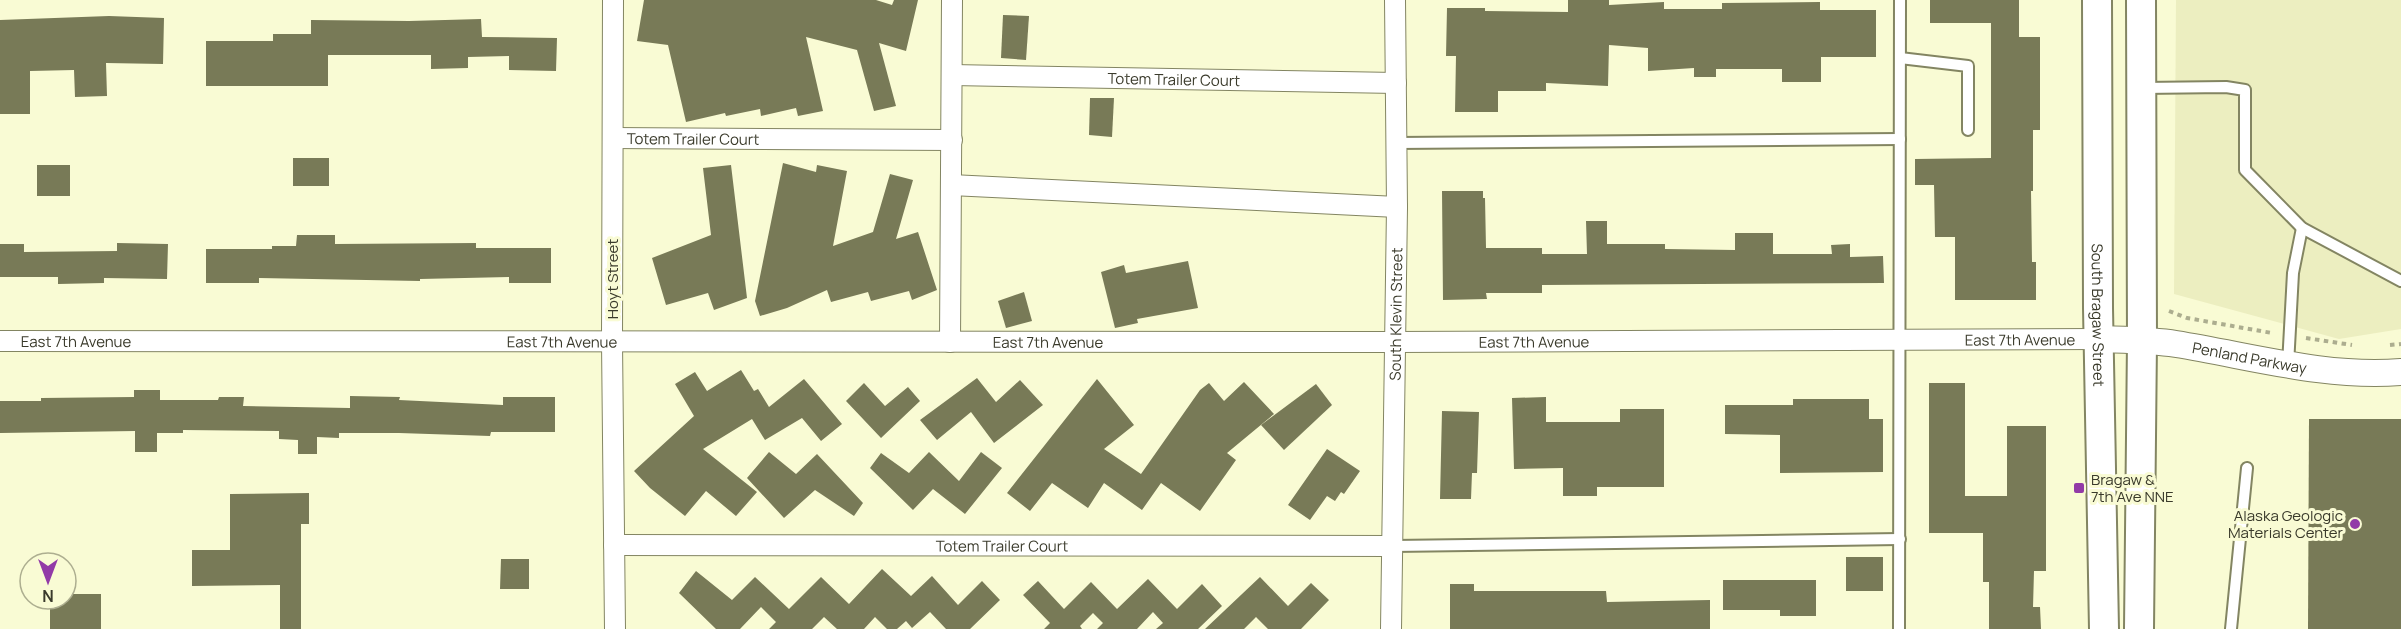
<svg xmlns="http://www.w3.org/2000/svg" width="2401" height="629" viewBox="0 0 2401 629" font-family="Manrope,sans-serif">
<rect width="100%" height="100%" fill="#f9fbd4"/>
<!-- built -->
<path fill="#eceec0" d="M2176 0H2401V329L2339 339 2174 294Z"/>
<!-- building -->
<g fill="#787a57">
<path d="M644 0H876L892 5 894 0H918L906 51 879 43 896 106 874 111 857 50 806 37 823 111 798 116 796 108 761 116 760 109 726 116 725 113 686 122 668 45 637 41Z"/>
<path d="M1568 0H1609V5L1664 2V9H1722V3L1820 2V10H1876V57H1821V82H1782V69H1716V77H1694V68L1648 71V48L1609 45 1608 86 1546 83V91H1498V112H1455L1456 56H1446L1447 8H1485V11L1568 12Z"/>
<path d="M1930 0H2019V37H2040V130H2033V191H2031L2032 262H2036V300H1955V237H1935L1934 185H1915V159L1991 158V23H1930Z"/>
<path d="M1003 15 1029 16 1026 60 1001 58Z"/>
<path d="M109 16 164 18 163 64 106 63 107 96 75 97 74 70 30 71V114H0V20Z"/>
<path d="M481 19 482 37 557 38 556 71 509 70V56L468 57V68L431 69V55H328V86H206V41H273V34H311V20L409 21Z"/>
<path d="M1090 98H1114L1112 137 1089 135Z"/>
<rect x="293" y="158" width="36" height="28"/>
<path d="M783 163 816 172 817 165 847 171 833 246 873 232 890 174 913 180 896 239 918 232 937 290 912 300 909 291 871 301 868 292 831 302 827 290 787 308 760 316 755 301Z"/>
<rect x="37" y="165" width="33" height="31"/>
<path d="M731 165 747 298 714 310 708 293 666 305 652 258 711 235 703 168Z"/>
<path d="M1442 191H1483V198H1485L1486 248H1542V254H1587L1586 221H1607V244H1665V249L1735 250V233H1773V254H1832L1831 245 1850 244V257L1883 256 1884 283 1542 285V293H1486L1487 299 1443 300Z"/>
<path d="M297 235H335V244L476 243V248H551V283H509V277L420 279V281L259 278V283H206V249H272V246H296Z"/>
<path d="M117 243 168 244 167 279 104 278V283L58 284V277H0V244H24V252L117 251Z"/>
<path d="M1188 261 1198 308 1137 319 1138 323 1115 328 1101 272 1124 265 1126 273Z"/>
<path d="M1024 292 1032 321 1006 328 998 301Z"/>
<path d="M741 370 754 391 758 389 769 407 804 379 842 424 821 441 802 418 765 440 752 419 703 449 757 492 736 516 706 491 685 516 650 488 634 471 694 416 675 384 695 372 707 391Z"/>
<path d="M977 378 996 402 1020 380 1043 405 994 443 971 412 937 440 920 420Z"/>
<path d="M1097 379 1134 425 1104 449 1141 474 1200 390 1209 383 1224 401 1244 382 1274 414 1227 453 1236 460 1200 511 1161 483 1142 510 1104 483 1088 508 1052 483 1030 511 1007 493Z"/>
<path d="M864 383 885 406 908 387 920 401 881 438 846 401Z"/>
<path d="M1929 383H1965V496H2007V426H2046V571H2034L2033 607H2040L2041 629H1989V582H1983V533H1929Z"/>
<path d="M1316 384 1332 405 1284 450 1261 425Z"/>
<path d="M134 390H160V400H218L219 397H244L243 406 350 408V396L400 397 399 400 503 405V397H555V432H491L490 436 399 433H339V438L317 437V454H298V440L279 439V431L183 430V433H157V452H135V431L0 433V401H41V398L134 397Z"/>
<path d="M1546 397V422H1620V409H1664V487H1597V496H1563V468L1514 469 1512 398Z"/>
<path d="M1793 399H1869V419H1883V472L1780 473V435L1725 434V405H1793Z"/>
<path d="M1442 411 1479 412 1477 473H1472L1471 499H1440Z"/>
<path d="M2309 419H2401V629H2308Z"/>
<path d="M1327 449 1360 471 1344 494 1341 492 1335 501 1327 496 1310 520 1288 505Z"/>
<path d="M769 452 796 474 817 454 863 503 854 516 815 490 784 518 747 478Z"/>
<path d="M929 452 959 481 981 452 1002 468 965 514 933 489 913 510 870 468 881 453 909 473Z"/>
<path d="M309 493V524H301V629H280V585L192 586V550H230V494Z"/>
<rect x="1846" y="557" width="37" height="34"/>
<path d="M501 559H529V589H500Z"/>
<path d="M882 569 911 596 932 576 958 605 982 581 1000 600 970 629H946L930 612 912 628 906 621 897 629H887L875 617 864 629H837L824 617 812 629H769L776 622 761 607 740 629H716L679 593 696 571 732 600 755 577 789 609 821 577 849 604Z"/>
<path d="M1260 577 1288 606 1311 583 1329 600 1301 629H1268L1256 617 1244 629H1205Z"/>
<path d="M1148 579 1177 609 1202 584 1222 606 1198 629H1156L1163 623 1153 612 1137 629H1097L1103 623 1093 613 1080 626 1082 629H1044L1050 623 1023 595 1038 581 1064 609 1091 582 1117 609Z"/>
<path d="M1723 580H1816V616H1780V610H1723Z"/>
<path d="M1450 584H1474V591H1606L1607 602 1710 600V629H1450Z"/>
<path d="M66 594H101V629H50V599H66Z"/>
</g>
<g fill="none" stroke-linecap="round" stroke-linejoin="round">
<defs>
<g id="service">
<path d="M1900 58 1968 66V130"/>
<path d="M2142 88 2226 87 2245 90V170L2302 228 2401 281"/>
<path d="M1396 143 1900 139"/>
<path d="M2288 365 2293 273 2302 228"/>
<path d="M1393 546 1900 539"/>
<path d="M1899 629 1900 0"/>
<path d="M2231 629 2247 468"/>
</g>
<g id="minor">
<path d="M613 0 612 342 615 629"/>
<path id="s1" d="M952 75 1396 83"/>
<path id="s2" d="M613 138 952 140"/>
<path d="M951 185 1397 207"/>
<path id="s3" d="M0 341 1395 342 2098 339"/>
<path d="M950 342 952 0"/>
<path id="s4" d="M614 545 1393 546"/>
<path id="s5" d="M1391 629 1397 207 1395 0"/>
</g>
<g id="tertiary">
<path id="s6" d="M2098 339C2124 340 2151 340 2176 344 2251 356 2325 378 2401 372"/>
</g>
<g id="secondary">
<path id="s7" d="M2097 0 2098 308 2104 629"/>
<path d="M2139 629 2142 341 2141 0"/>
</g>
</defs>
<!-- service casing -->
<use href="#service" stroke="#838562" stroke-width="14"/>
<!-- minor casing -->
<use href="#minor" stroke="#838562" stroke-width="22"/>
<!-- tertiary casing -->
<use href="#tertiary" stroke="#838562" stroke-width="28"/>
<!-- secondary casing -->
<use href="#secondary" stroke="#838562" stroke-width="32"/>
<!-- path -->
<g stroke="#acad8f" stroke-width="4" stroke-dasharray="4.5 4.5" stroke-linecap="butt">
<path d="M2169 311 2187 318 2272 333"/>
<path d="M2306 338 2352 345"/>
<path d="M2390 345 2401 344"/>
</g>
<!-- service -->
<use href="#service" stroke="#fff" stroke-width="10"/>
<!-- minor -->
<use href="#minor" stroke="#fff" stroke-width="20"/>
<!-- tertiary -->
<use href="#tertiary" stroke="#fff" stroke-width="26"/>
<!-- secondary -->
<use href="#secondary" stroke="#fff" stroke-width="28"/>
</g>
<!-- markers -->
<g fill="#923aa7" stroke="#f9fbd4" stroke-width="2">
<rect x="2073" y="482" width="12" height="12" rx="3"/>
<circle cx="2355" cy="524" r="6"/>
</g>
<g text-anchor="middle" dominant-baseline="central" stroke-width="6" stroke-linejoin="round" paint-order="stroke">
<!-- street labels -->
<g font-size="15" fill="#3a3a2b" stroke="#f9fbd4">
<text stroke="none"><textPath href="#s1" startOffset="222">Totem Trailer Court</textPath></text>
<text stroke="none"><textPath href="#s2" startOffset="80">Totem Trailer Court</textPath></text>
<text transform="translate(612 279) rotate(-90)">Hoyt Street</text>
<text stroke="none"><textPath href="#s5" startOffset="315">South Klevin Street</textPath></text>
<text stroke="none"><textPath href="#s7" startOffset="315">South Bragaw Street</textPath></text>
<text stroke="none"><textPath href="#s3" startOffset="2020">East 7th Avenue</textPath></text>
<text stroke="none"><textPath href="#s3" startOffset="76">East 7th Avenue</textPath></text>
<text stroke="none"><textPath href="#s3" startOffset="562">East 7th Avenue</textPath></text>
<text stroke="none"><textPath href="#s3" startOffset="1048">East 7th Avenue</textPath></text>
<text stroke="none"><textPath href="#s3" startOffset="1534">East 7th Avenue</textPath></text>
<text stroke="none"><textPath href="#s6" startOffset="153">Penland Parkway</textPath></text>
<text stroke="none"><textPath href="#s4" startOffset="388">Totem Trailer Court</textPath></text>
</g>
<!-- poi labels -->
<g font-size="15" fill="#3a3a2b" stroke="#f9fbd4" text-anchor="start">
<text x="2091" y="479">Bragaw &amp;<tspan x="2091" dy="17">7th Ave NNE</tspan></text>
<text x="2343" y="515" text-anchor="end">Alaska Geologic<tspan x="2343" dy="17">Materials Center</tspan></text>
</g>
</g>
<!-- north arrow -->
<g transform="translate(48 581) rotate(180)"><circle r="28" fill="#f9fbd4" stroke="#adae90" stroke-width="1.5"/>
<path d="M0-4.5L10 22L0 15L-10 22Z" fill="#923aa7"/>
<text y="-9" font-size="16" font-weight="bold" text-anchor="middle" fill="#3a3a2b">N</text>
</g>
</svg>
